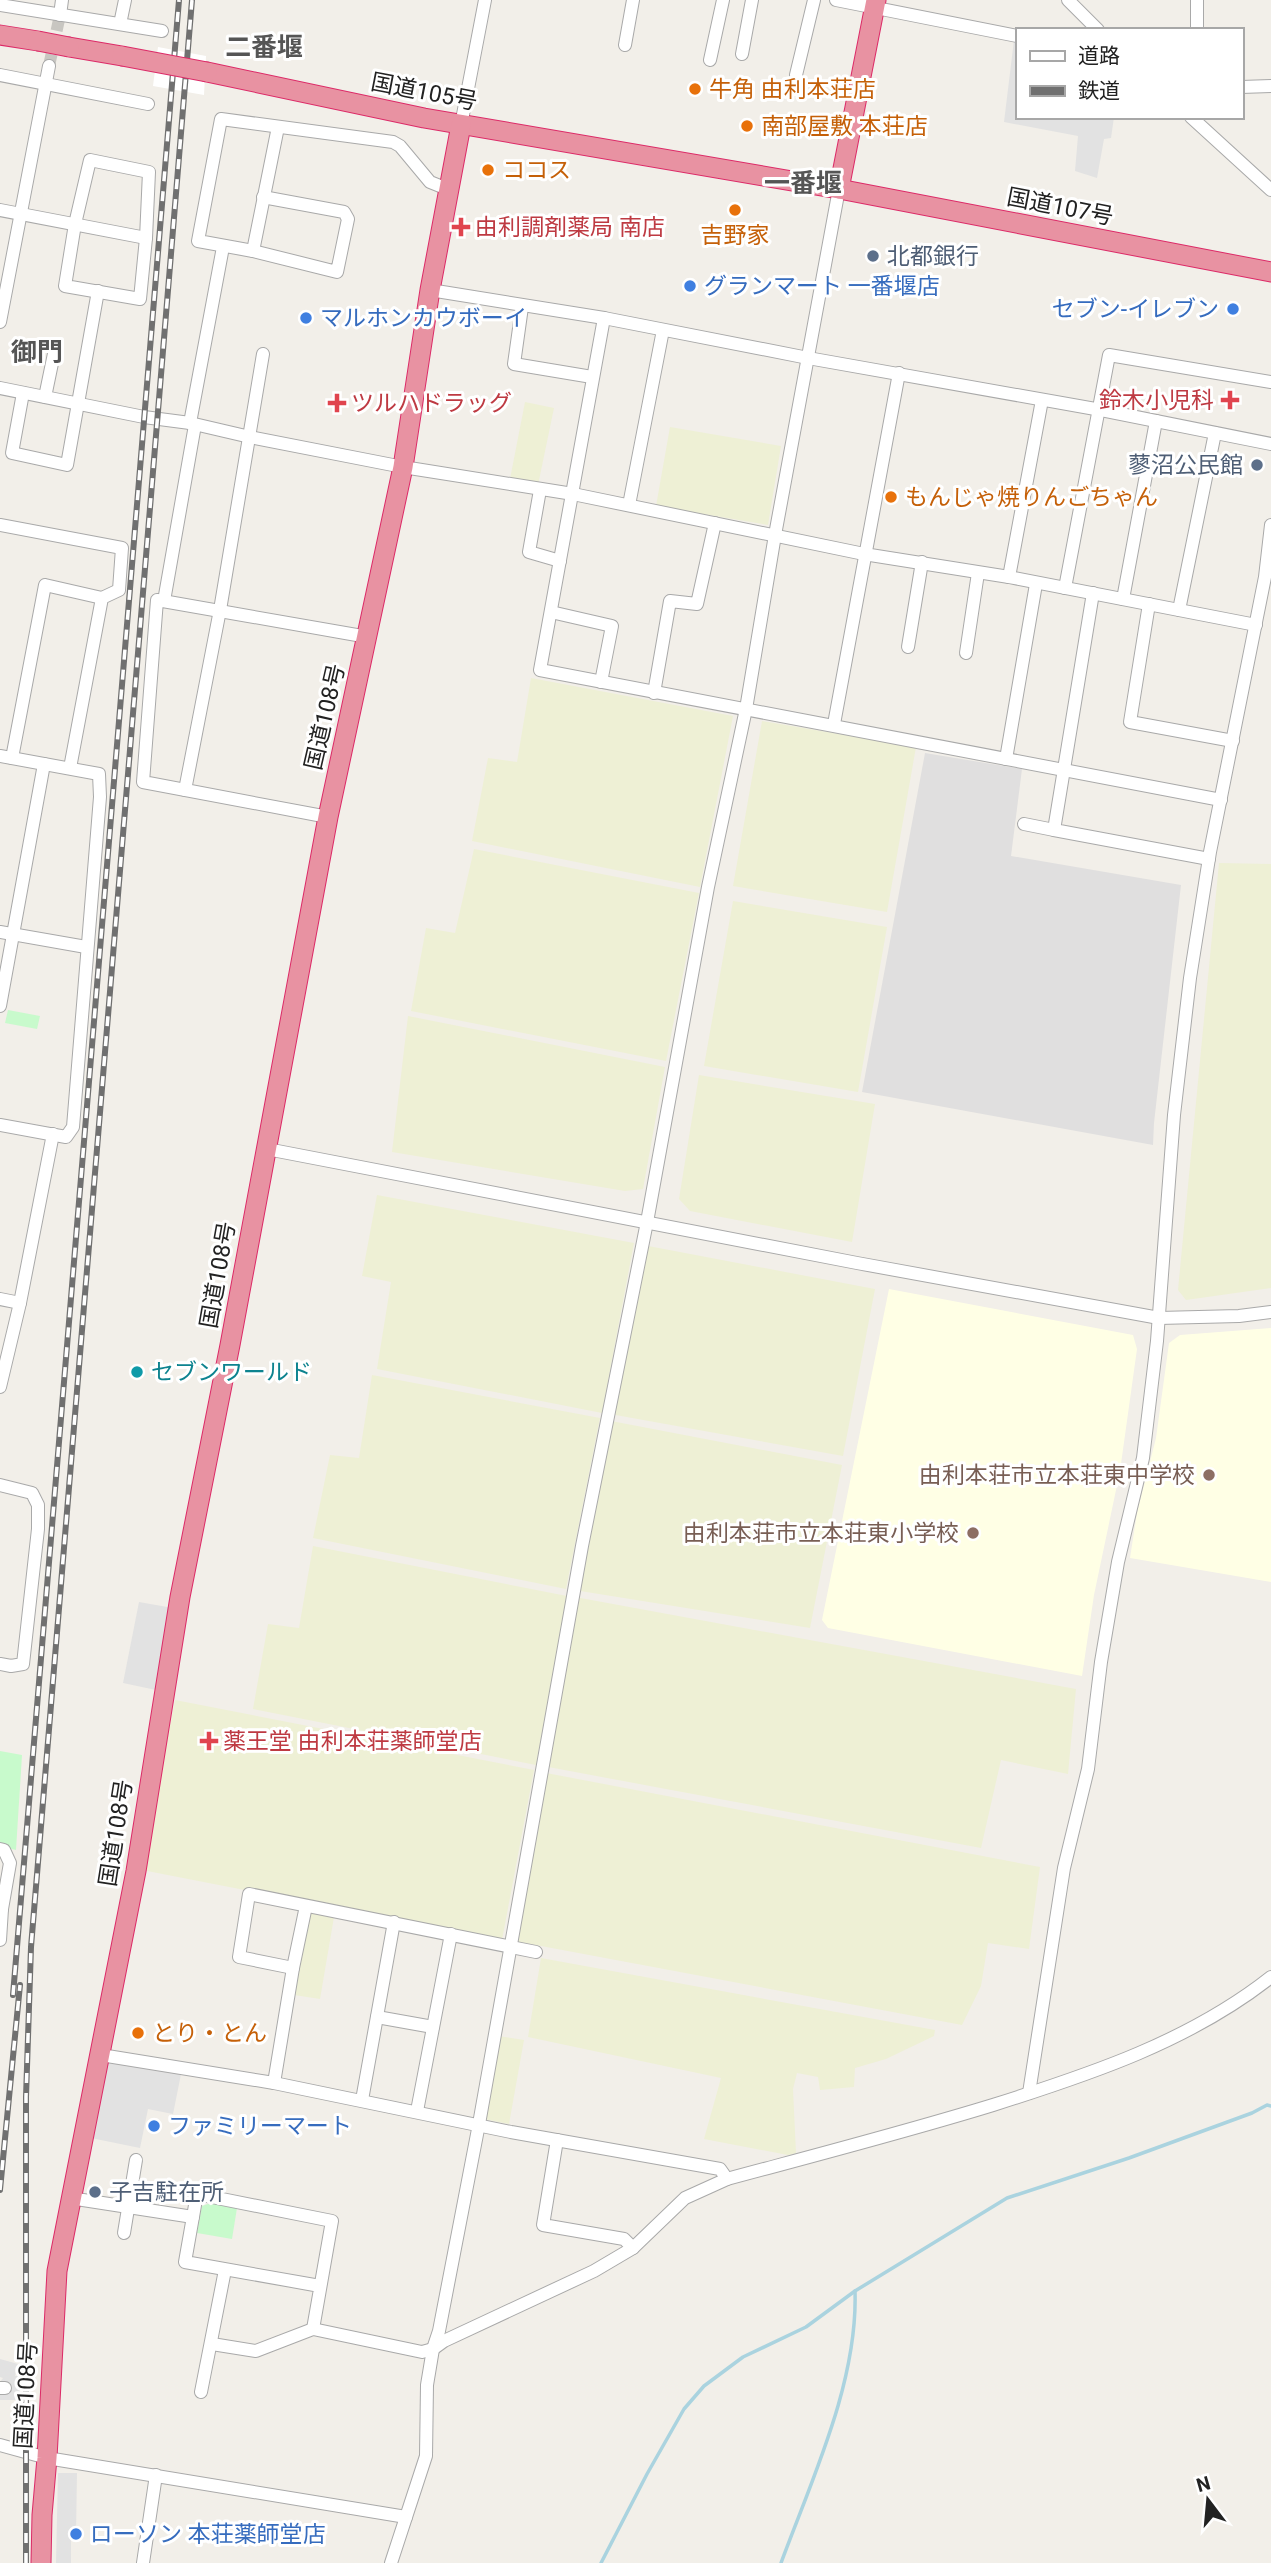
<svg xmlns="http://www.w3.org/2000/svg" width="1271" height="2563" viewBox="0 0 1271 2563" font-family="Roboto,'Noto Sans JP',sans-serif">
<rect width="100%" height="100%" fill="#f2efe9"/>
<!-- residential -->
<path fill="#e0dfdf" d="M925 753 1022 769 1011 856 1181 885 1154 1123 1153 1145 862 1092Z"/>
<!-- education -->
<g fill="#ffffe5">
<path d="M889 1289 1133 1335 1137 1349 1120 1471 1094 1595 1082 1676 828 1628 822 1620Z"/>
<path d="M1271 1328V1582L1130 1558 1137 1513 1156 1438 1169 1343 1180 1335Z"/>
</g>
<!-- farmland -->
<g fill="#eef0d5">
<path d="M525 402 554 408 538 485 510 479Z"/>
<path d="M670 427 781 446 768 525 656 506Z"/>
<path d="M531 678 733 716 700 887 472 841 488 758 517 762Z"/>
<path d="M762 721 916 747 887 912 733 886Z"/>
<path d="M474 849 699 893 666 1061 411 1011 426 928 455 933Z"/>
<path d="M1219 863 1271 864V1288L1186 1300 1178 1290Z"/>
<path d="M733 901 887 927 858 1092 704 1066Z"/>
<path d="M408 1016 665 1067 643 1189 625 1191 392 1152Z"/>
<path d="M699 1075 875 1104 852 1242 690 1211 679 1199Z"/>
<path d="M377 1195 634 1243 602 1413 377 1369 391 1282 362 1276Z"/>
<path d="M643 1245 875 1289 843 1456 610 1414Z"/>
<path d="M372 1375 600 1418 566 1589 313 1538 330 1455 359 1458Z"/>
<path d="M606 1420 842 1465 810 1628 574 1590Z"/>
<path d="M313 1546 567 1596 536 1765 253 1709 268 1624 299 1628Z"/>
<path d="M575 1597 1076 1689 1068 1774 1001 1760 981 1848 543 1766Z"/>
<path d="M175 1700 534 1770 502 1940 142 1870Z"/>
<path d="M541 1772 1040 1867 1029 1949 988 1943 981 1986 962 2025 509 1940Z"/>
<path d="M313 1912 334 1917 320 1999 294 1995 308 1916Z"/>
<path d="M541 1958 935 2030 934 2036 886 2059 855 2068 854 2087 820 2090 818 2077 797 2073 793 2089 796 2153 788 2155 704 2139 721 2078 528 2037Z"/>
<path d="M498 2036 524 2040 509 2124 484 2119Z"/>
</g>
<!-- park -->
<g fill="#c8facc">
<path d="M8 1010 40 1016 37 1029 5 1023Z"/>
<path d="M0 1751 22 1755 16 1850 0 1846Z"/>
<path d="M211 2203 237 2208 232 2239 197 2233 202 2206Z"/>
</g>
<!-- parking -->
<g fill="#e2e2e2">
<path d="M1014 40 1017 41V117H1114L1111 138 1104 139 1097 178 1075 171 1078 136 1004 122Z"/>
<path d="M139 1602 173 1608 156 1690 123 1683Z"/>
<path d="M107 2059 181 2074 173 2114 148 2109 140 2148 91 2138Z"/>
<path d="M0 2359 18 2364 15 2376H22L19 2400H0V2382L3 2378 0 2377Z"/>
<path d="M58 2473H77L76 2534 71 2535V2563H56Z"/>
</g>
<!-- pier -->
<path fill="#fff" d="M158 47 206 56 204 95 153 86Z"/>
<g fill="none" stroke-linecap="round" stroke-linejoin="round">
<!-- stream -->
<g stroke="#aad3df" stroke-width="3.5">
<path d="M601 2563 647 2474 684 2409 704 2386 743 2357 806 2327 855 2291 1007 2198 1129 2158 1252 2113 1267 2105 1271 2106"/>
<path d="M781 2563C812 2479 858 2382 855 2291"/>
</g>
<!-- minor-tunnel -->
<path stroke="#c8c6c1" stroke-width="12" stroke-dasharray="12 6" stroke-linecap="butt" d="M49 66 60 15"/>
<defs>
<g id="minor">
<path d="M836 0 1017 36"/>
<path d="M1068 0 1098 30"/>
<path d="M0 5 162 31"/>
<path d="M60 15 62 0"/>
<path d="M120 24 125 0"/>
<path d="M1197 30V0"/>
<path d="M625 45 633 0"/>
<path d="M742 54 752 0"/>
<path d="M710 60 723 0"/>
<path d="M0 75 148 104"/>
<path d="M796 75 814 0"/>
<path d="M1241 87 1271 86"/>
<path d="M1191 117 1271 190"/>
<path d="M461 125 485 0"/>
<path d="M90 160 149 172 146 238 140 299 65 286 75 224Z"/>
<path d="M263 197 344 212 348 219 337 272 253 251 198 241 221 119 393 142 400 146 430 182 450 190"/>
<path d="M0 210 146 238"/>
<path d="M253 251 278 127"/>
<path d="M430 290 604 318 808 358 1101 410 1271 444"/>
<path d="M522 307 514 364 592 377"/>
<path d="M604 318 540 670 1221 800"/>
<path d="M0 322 49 66"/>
<path d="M0 388 144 417 190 423 250 437 403 467 573 494 864 554 1009 577 1256 625"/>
<path d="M23 393 12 453 67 465 98 291"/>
<path d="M45 397 56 344"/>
<path d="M190 423 223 247"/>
<path d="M540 490 529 552 560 561"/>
<path d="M629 505 663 330"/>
<path d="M0 525 122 548 119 590 102 598 70 768"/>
<path d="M1009 577 1042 400"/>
<path d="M1065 588 1109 355 1271 382"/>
<path d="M1093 593 1054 830 1209 859"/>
<path d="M1123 599 1156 421"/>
<path d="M164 601 195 425"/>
<path d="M1149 604 1130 722 1233 741"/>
<path d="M1179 610 1215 433"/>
<path d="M551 612 612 626 601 682"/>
<path d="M908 647 922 562"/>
<path d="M966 653 978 573"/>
<path d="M654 693 670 601 697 604 715 523"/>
<path d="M834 724 899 373"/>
<path d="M0 756 99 774 100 797 73 1127 66 1137 0 1125"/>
<path d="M12 758 45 585 102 598"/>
<path d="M1006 759 1036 584"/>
<path d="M185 790 220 610 263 354"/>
<path d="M328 817 143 782 157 600 368 637"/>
<path d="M1024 824 1054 830"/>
<path d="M0 932 86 947"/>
<path d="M0 1006 44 764"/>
<path d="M267 1149 857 1263 1159 1318 1239 1316 1271 1312"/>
<path d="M0 1299 20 1303"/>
<path d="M0 1387 20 1303 53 1134"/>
<path d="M0 1485 32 1493 38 1505V1529L23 1664 11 1666 0 1664"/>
<path d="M0 1849 4 1850 10 1863 2 1909H0"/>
<path d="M0 1940 2 1909"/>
<path d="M293 1968 239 1957 249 1894 536 1952"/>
<path d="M377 2017 433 2027"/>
<path d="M101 2055 274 2083 511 2132 720 2169 727 2179"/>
<path d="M274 2083 293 1968 306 1906"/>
<path d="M1029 2093 1064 1868 1088 1769 1101 1662 1118 1562 1143 1458 1157 1341 1174 1115 1190 978 1210 852 1265 577 1271 525"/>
<path d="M362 2100 394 1922"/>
<path d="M417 2111 451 1934"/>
<path d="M557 2140 543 2225 624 2239 633 2248"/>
<path d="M70 2198 193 2217"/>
<path d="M124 2233 136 2160"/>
<path d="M313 2329 332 2221 197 2194 185 2262 320 2286"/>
<path d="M212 2344 256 2351 313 2329 422 2352 433 2349 444 2341 594 2271 633 2248 685 2198 727 2179C816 2155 905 2132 993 2105 1091 2074 1190 2041 1271 1977"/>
<path d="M0 2388H5"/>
<path d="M201 2392 225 2270"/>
<path d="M0 2445 47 2458 406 2517"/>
<path d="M143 2563 156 2475"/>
<path d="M391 2563 426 2456 427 2385 433 2349 439 2331 479 2124 582 1546 647 1222 708 887 746 709 775 535 839 189"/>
</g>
<g id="highway">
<path d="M0 35 38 41"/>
<path d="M69 47 122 56"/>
<path d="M207 72 424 118 839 189 1271 272"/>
<path d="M839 189 876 0"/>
<path d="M41 2563 42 2515 47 2458 57 2271 136 1871 180 1597 230 1345 328 817 403 467 430 290 461 125"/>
</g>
</defs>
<!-- minor casing -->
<use href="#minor" stroke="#a9a9a9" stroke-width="14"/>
<!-- highway casing -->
<use href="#highway" stroke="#dc2a67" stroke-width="21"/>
<!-- minor -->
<use href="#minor" stroke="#fff" stroke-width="12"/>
<!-- highway -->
<use href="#highway" stroke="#e892a2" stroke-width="19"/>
<defs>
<g id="rail">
<path d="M13 1995 179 0"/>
<path d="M0 2190 20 1985"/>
<path d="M26 2563V2097L31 1947 192 0"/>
</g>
</defs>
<!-- rail casing -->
<use href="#rail" stroke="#707070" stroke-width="6"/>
<!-- rail -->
<use href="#rail" stroke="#fff" stroke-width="3.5" stroke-dasharray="10" stroke-linecap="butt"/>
<defs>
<g id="highway-bridge">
<path d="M38 41 69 47"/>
<path d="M122 56 207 72"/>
</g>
</defs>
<!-- highway-bridge casing -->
<use href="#highway-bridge" stroke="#dc2a67" stroke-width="21" stroke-linecap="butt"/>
<!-- highway-bridge -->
<use href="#highway-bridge" stroke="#e892a2" stroke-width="19"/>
</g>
<!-- markers -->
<g fill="#e8710a" stroke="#fff" stroke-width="2.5">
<circle cx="695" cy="89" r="7"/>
<circle cx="747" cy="126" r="7"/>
<circle cx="488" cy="170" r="7"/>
<circle cx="735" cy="210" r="7"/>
<circle cx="891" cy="497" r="7"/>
<circle cx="138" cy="2033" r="7"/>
</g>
<g fill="#e0444e" stroke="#fff" stroke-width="2.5">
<path d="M457.5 216.5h7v7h7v7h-7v7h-7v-7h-7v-7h7z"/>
<path d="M1226.5 389.5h7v7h7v7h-7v7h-7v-7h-7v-7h7z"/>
<path d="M333.5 392.5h7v7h7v7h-7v7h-7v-7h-7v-7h7z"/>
<path d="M205.5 1730.5h7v7h7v7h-7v7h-7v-7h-7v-7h7z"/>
</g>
<g fill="#5c6f8a" stroke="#fff" stroke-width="2.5">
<circle cx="873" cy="256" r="7"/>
<circle cx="1257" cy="465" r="7"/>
<circle cx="95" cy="2192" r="7"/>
</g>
<g fill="#3f7fe0" stroke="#fff" stroke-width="2.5">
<circle cx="690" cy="286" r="7"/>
<circle cx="1233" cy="309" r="7"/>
<circle cx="306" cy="318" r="7"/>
<circle cx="154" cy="2126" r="7"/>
<circle cx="76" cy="2534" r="7"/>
</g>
<circle fill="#0f9aa8" stroke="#fff" stroke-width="2.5" cx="137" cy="1372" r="7"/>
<g fill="#8d6e63" stroke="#fff" stroke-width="2.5">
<circle cx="1209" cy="1475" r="7"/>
<circle cx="973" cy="1533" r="7"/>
</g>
<g text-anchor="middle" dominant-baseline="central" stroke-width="6" stroke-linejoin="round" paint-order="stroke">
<!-- food labels -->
<g font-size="23" fill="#c56008" stroke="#fff" text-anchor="start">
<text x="709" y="89">牛角 由利本荘店</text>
<text x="761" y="126">南部屋敷 本荘店</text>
<text x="502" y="170">ココス</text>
<text x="735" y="235" text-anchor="middle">吉野家</text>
<text x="905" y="497">もんじゃ焼りんごちゃん</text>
<text x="152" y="2033">とり・とん</text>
</g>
<!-- street labels -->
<g font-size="23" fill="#222" stroke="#fff">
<text transform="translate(424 92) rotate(11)">国道105号</text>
<text transform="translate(1060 207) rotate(11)">国道107号</text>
<text transform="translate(325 717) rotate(-77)">国道108号</text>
<text transform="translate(218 1275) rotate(-80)">国道108号</text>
<text transform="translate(116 1833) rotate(-81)">国道108号</text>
<text transform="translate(26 2395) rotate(-87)">国道108号</text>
</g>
<!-- health labels -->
<g font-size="23" fill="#be3a42" stroke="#fff" text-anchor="start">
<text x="475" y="227">由利調剤薬局 南店</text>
<text x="1214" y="400" text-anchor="end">鈴木小児科</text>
<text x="351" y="403">ツルハドラッグ</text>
<text x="223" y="1741">薬王堂 由利本荘薬師堂店</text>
</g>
<!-- service labels -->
<g font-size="23" fill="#4e5e75" stroke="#fff" text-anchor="start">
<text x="887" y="256">北都銀行</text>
<text x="1243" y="465" text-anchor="end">蓼沼公民館</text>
<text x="109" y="2192">子吉駐在所</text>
</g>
<!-- shop labels -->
<g font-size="23" fill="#366cbe" stroke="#fff" text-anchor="start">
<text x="704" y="286">グランマート 一番堰店</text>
<text x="1219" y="309" text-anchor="end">セブン-イレブン</text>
<text x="320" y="318">マルホンカウボーイ</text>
<text x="168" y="2126">ファミリーマート</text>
<text x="90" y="2534">ローソン 本荘薬師堂店</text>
</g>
<!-- culture labels -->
<g font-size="23" fill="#0d838f" stroke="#fff" text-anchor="start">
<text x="151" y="1372">セブンワールド</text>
</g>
<!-- education labels -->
<g font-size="23" fill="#785e54" stroke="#fff" text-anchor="end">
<text x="1195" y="1475">由利本荘市立本荘東中学校</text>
<text x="959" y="1533">由利本荘市立本荘東小学校</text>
</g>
<!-- quarter labels -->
<g font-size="26" font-weight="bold" fill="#555" stroke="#fff">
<text x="264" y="47">二番堰</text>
<text x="803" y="183">一番堰</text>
<text x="37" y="352">御門</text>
</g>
</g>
<!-- legend -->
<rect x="1016" y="28" width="228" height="91" fill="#ffffff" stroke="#a7a7a7" stroke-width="2"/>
<rect x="1030" y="51" width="35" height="10" fill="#ffffff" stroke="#a7a7a7" stroke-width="2"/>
<text x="1078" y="63" font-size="21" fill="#222222">道路</text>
<rect x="1030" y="86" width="35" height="10" fill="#707070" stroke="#a7a7a7" stroke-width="2"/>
<text x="1078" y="98" font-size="21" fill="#222222">鉄道</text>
<!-- north arrow -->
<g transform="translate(1208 2500) rotate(344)" stroke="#ffffff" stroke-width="5" paint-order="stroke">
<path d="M0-5L12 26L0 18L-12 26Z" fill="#222222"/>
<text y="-10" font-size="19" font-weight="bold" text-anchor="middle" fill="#222222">N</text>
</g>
</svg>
